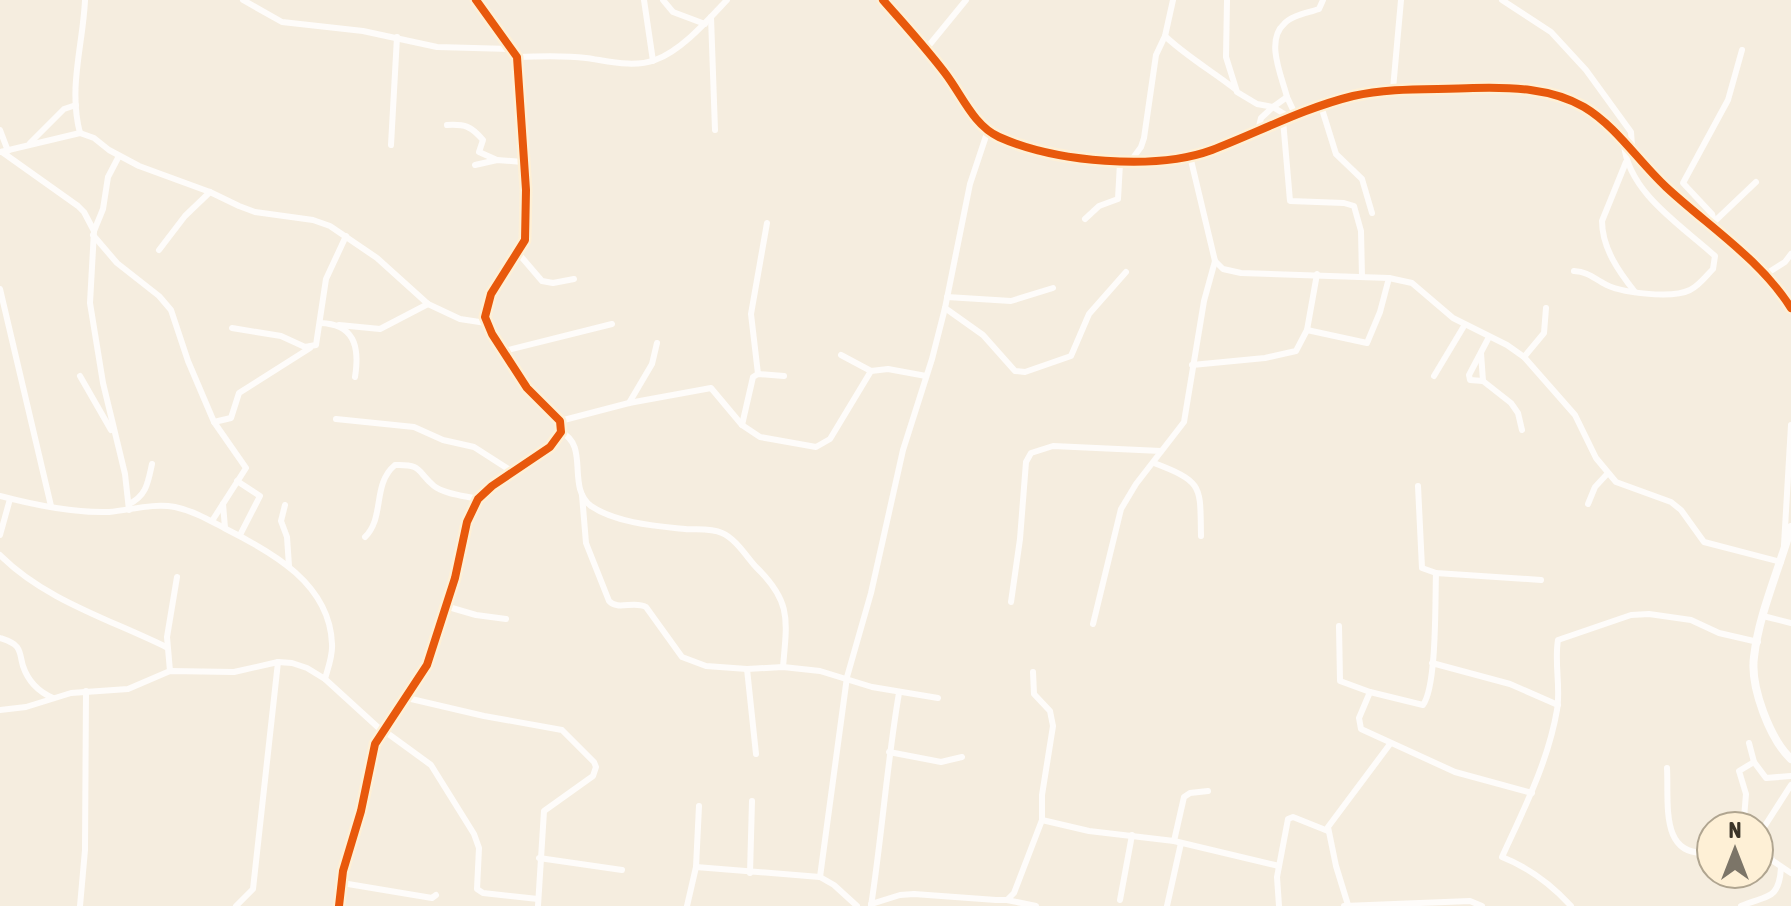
<svg xmlns="http://www.w3.org/2000/svg" width="1791" height="906" viewBox="0 0 1791 906" font-family="'Asap Condensed',sans-serif">
<rect width="100%" height="100%" fill="#f5eddf"/>
<g fill="none" stroke-linecap="round" stroke-linejoin="round">
<!-- street -->
<g stroke="#fefcfa" stroke-width="6">
<path d="M243 0 282 22 363 31 437 47 512 49"/>
<path d="M644 0 653 61"/>
<path d="M663 0 673 12 705 24"/>
<path d="M1173 0 1165 36C1186 56 1212 71 1235 89"/>
<path d="M1227 0 1226 57 1237 92 1257 104 1273 107 1287 97 1295 114"/>
<path d="M1502 0 1551 32 1586 70 1631 132 1632 146 1630 151"/>
<path d="M711 17 715 130"/>
<path d="M926 49 966 0"/>
<path d="M517 57C540 56 563 55 586 58 608 61 633 68 655 60 681 51 708 20 727 0"/>
<path d="M1393 89 1401 0"/>
<path d="M1287 97C1282 77 1265 41 1284 24 1292 15 1308 13 1319 9L1323 0"/>
<path d="M1321 106 1336 154 1362 179 1372 213"/>
<path d="M1283 120 1290 201 1344 203 1354 206 1361 231 1362 277"/>
<path d="M447 125C465 124 471 126 483 140L479 152 497 160"/>
<path d="M0 130 8 151"/>
<path d="M1258 131 1261 118 1273 107 1289 117"/>
<path d="M80 133C68 88 83 45 85 0"/>
<path d="M30 143 64 109 76 105"/>
<path d="M391 145 397 37"/>
<path d="M0 152 80 133 94 138 109 150 139 166 210 192 239 206 255 212 313 220 330 226 377 258 428 304 460 319 486 323"/>
<path d="M2 152 78 206 84 212 94 231"/>
<path d="M119 156 108 177 103 209 94 231 90 303 103 383 125 474 129 510"/>
<path d="M1190 156 1215 261 1223 269 1241 273 1389 278 1412 283 1453 318 1507 345 1524 357 1575 415 1596 458 1616 482 1671 502 1681 510 1704 542 1781 562"/>
<path d="M1130 162 1141 147 1144 138 1156 55 1165 36"/>
<path d="M1626 162 1602 221C1602 248 1619 272 1635 292"/>
<path d="M475 165 497 160 523 162"/>
<path d="M1085 219 1099 206 1118 199 1120 163"/>
<path d="M1715 221 1756 182"/>
<path d="M1717 232 1712 214 1683 183 1728 100 1742 50"/>
<path d="M93 235 117 263 159 296 171 310 188 361 214 422 246 468 212 521"/>
<path d="M159 250 185 216 210 192"/>
<path d="M518 253 542 281 553 283 574 279"/>
<path d="M1574 271C1588 272 1592 277 1603 283 1619 293 1672 299 1690 290 1699 286 1706 276 1713 269L1715 256C1681 225 1629 193 1624 145"/>
<path d="M1766 274 1785 262 1791 254"/>
<path d="M0 289 51 506"/>
<path d="M947 297 1011 301 1053 288"/>
<path d="M945 308 983 335 1015 371 1025 372 1071 356 1089 314 1126 272"/>
<path d="M320 323C354 324 360 346 355 377"/>
<path d="M339 325 380 329 428 304"/>
<path d="M232 328 281 336 305 347 316 345 326 279 346 236"/>
<path d="M1307 330 1367 343 1380 312 1389 278"/>
<path d="M1489 337 1469 375 1470 380 1483 381 1511 403 1518 413 1522 430"/>
<path d="M504 351 612 324"/>
<path d="M1481 353 1483 381"/>
<path d="M841 355 871 371"/>
<path d="M1524 357 1544 333 1546 308"/>
<path d="M1192 365 1265 358 1296 351 1307 330 1317 274"/>
<path d="M758 374 751 314 767 223"/>
<path d="M80 376 111 430"/>
<path d="M1434 376 1464 326"/>
<path d="M629 403 652 364 657 343"/>
<path d="M336 419 414 427 443 440 474 447 513 472"/>
<path d="M560 421 629 403 711 388 742 425 760 437 816 447 830 439 871 371 888 369 926 376"/>
<path d="M214 422 231 418 239 393 310 348"/>
<path d="M742 425 753 377 758 374 784 376"/>
<path d="M561 432C590 446 566 487 591 506 616 523 656 526 685 529 697 530 711 528 722 533 736 539 746 556 756 567 792 602 787 620 783 667"/>
<path d="M1154 463C1204 482 1200 486 1201 536"/>
<path d="M237 481 260 496 240 535"/>
<path d="M1418 486 1422 568 1436 573 1541 580"/>
<path d="M582 495 586 543 609 601C618 611 634 600 646 607L682 657 706 666 747 669 783 667 820 671 872 687 938 698"/>
<path d="M0 496C34 505 74 513 109 512 131 510 153 503 175 507 194 511 209 520 226 529 272 552 330 584 332 644 333 655 328 668 325 679"/>
<path d="M129 504C147 495 148 482 152 464"/>
<path d="M223 504 225 528"/>
<path d="M1588 504 1595 487 1608 473"/>
<path d="M285 505 281 521 287 537 289 566"/>
<path d="M0 535 10 499"/>
<path d="M365 537C385 518 372 484 395 465 423 464 417 472 434 486 444 494 466 496 478 499"/>
<path d="M1784 545 1791 425"/>
<path d="M0 555C45 600 109 619 166 647"/>
<path d="M1011 602 1020 539 1026 462 1031 453 1053 446 1161 451"/>
<path d="M445 606 476 615 506 619"/>
<path d="M1763 616 1791 623"/>
<path d="M1093 624 1121 509 1136 484 1184 422 1204 301 1215 261"/>
<path d="M1339 626 1340 681 1370 692 1423 705C1437 686 1435 600 1436 573"/>
<path d="M0 638C6 640 13 642 17 647 21 652 21 660 23 666 28 681 39 692 53 698"/>
<path d="M1432 663 1510 684 1558 705"/>
<path d="M747 669 756 754"/>
<path d="M170 671 167 637 177 577"/>
<path d="M1370 692 1359 718 1361 729 1455 772 1532 793"/>
<path d="M407 698 484 716 562 730 594 762 596 767 593 776 544 811 538 906"/>
<path d="M0 710 26 707 71 693 128 689 170 671 234 672 278 662 292 663 307 668 325 679 382 731"/>
<path d="M383 730 431 765 474 834 479 848 477 889 483 893 538 899"/>
<path d="M1749 743 1754 762 1766 778 1791 776"/>
<path d="M889 752 941 762 962 757"/>
<path d="M1667 768C1669 803 1659 860 1711 852"/>
<path d="M1744 818 1746 794 1739 771 1754 762"/>
<path d="M1042 820 1089 831 1174 841 1279 866"/>
<path d="M1759 835 1791 785"/>
<path d="M1759 838 1773 861 1791 873"/>
<path d="M1174 841 1184 797 1190 793 1208 791"/>
<path d="M539 858 622 870"/>
<path d="M696 867 820 877 834 885 857 906"/>
<path d="M750 873 752 801"/>
<path d="M820 877 847 677 871 593 903 450 932 359 945 308 970 184 988 130"/>
<path d="M342 883 432 898 436 895"/>
<path d="M1007 900 1036 906"/>
<path d="M1120 900 1132 835"/>
<path d="M871 904 900 895 914 894 996 900H1007L1014 893 1042 820V795L1053 726 1050 711 1034 694 1033 672"/>
<path d="M1348 905 1336 866 1328 827 1390 744"/>
<path d="M80 906 85 850 86 691"/>
<path d="M236 906 253 889 278 662"/>
<path d="M339 906 343 871 361 811 375 744 427 665 455 578 467 522 478 499 492 486 550 447 561 432 560 421 527 388 492 334 485 317 491 294 525 240 526 190 517 57 476 0"/>
<path d="M687 906 696 867 699 806"/>
<path d="M871 906C882 835 887 763 899 693"/>
<path d="M1167 906 1181 843"/>
<path d="M1279 906 1277 877 1288 819 1293 817 1328 831"/>
<path d="M1344 906 1470 901 1482 906"/>
<path d="M1571 906C1551 884 1530 868 1502 857 1524 809 1548 762 1557 710 1561 687 1554 663 1558 640L1631 615 1649 614 1691 620 1719 633 1758 642"/>
<path d="M1741 906C1766 895 1779 901 1781 868"/>
</g>
<!-- secondary -->
<g stroke="#fefcfa" stroke-width="8">
<path d="M883 0C904 24 926 48 945 73 962 95 973 125 999 137 1055 162 1155 171 1212 150 1259 132 1304 108 1353 96 1392 87 1433 90 1473 88 1511 87 1551 88 1584 107 1616 126 1639 162 1666 187 1708 226 1760 259 1791 308"/>
<path d="M1791 527C1779 570 1759 613 1754 657 1750 687 1770 739 1791 759"/>
</g>
<defs>
<g id="cycleway">
<path d="M883 0C904 24 926 48 945 73 962 95 973 125 999 137 1055 162 1155 171 1212 150 1259 132 1304 108 1353 96 1392 87 1433 90 1473 88 1511 87 1551 88 1584 107 1616 126 1639 162 1666 187 1708 226 1760 259 1791 308"/>
<path d="M339 906 343 871 361 811 375 744 427 665 455 578 467 522 478 499 492 486 550 447 561 432 560 421 527 388 492 334 485 317 491 294 525 240 526 190 517 57 476 0"/>
</g>
</defs>
<!-- cycleway casing -->
<use href="#cycleway" stroke="#fef0d6" stroke-width="13"/>
<!-- cycleway -->
<use href="#cycleway" stroke="#e8590c" stroke-width="8"/>
</g>
<!-- north arrow -->
<g transform="translate(1735 850)"><circle r="38" fill="#fef0d6" stroke="#b0a590" stroke-width="2"/>
<path d="M0-6L14 30L0 20L-14 30Z" fill="#7c7568"/>
<text y="-12" font-size="22" font-weight="bold" text-anchor="middle" fill="#3b3428">N</text>
</g>
</svg>
